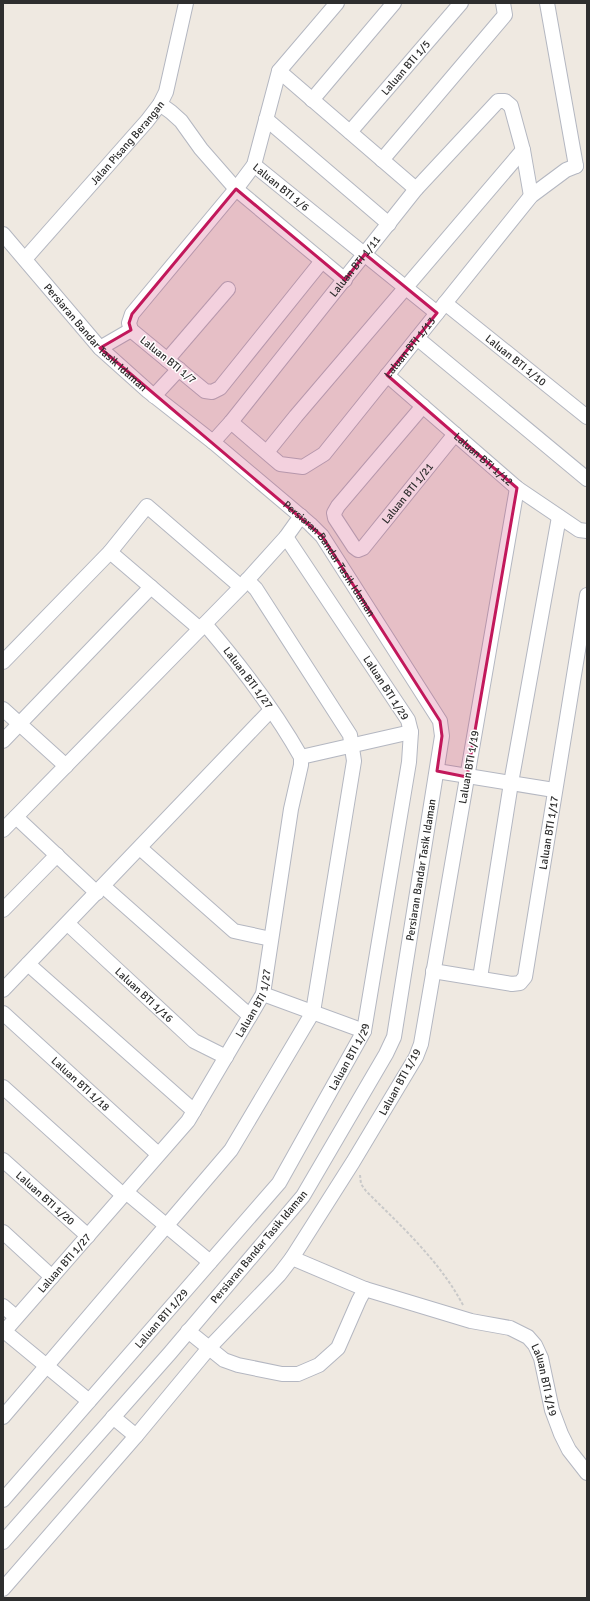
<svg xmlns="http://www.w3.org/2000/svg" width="590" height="1601" viewBox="0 0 590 1601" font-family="Signika,sans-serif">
<rect width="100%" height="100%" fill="#efe9e1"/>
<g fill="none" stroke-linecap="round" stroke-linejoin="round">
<defs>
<g id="minor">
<path d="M547 3 576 166"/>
<path d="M279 71 416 189"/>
<path d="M312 100 394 3"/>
<path d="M160 104 171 112 181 121 201 149 236 189 345 280"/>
<path d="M266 119 389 224"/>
<path id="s1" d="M350 132 461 3"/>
<path d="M382 160 505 15 503 3"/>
<path id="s2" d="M254 165 437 313"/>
<path id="s3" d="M3 234 100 348 148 391 213 442 310 524 322 536 440 721 442 736 394 1037 386 1054 303 1196 170 1353 3 1542"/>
<path id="s4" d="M25 259 147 121 160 104 166 92 186 3"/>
<path d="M322 261 220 388 212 392 205 391 131 330 129 323 132 314 236 189 254 165 279 71 337 3"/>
<path id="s5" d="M445 303 587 417"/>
<path d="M417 338 587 479"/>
<path d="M100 348 131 330"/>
<path d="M167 360 228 289"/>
<path id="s6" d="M387 375 517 488 579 530 587 531"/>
<path d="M154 396 179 369"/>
<path id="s7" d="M423 406 338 506 334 513 335 518 354 547 358 550 363 548 455 434"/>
<path id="s8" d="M231 422 280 464 303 467 324 454 531 196 566 170 576 166"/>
<path id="s9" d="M213 442 231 422 416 189 498 101H505L511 106 523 150 531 196"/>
<path d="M267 452 296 416 523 150"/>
<path id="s10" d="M517 488 421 1044 416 1057 353 1162 292 1258 365 1289 471 1321 510 1328 528 1337 535 1345 541 1358 552 1410 561 1434 569 1450 587 1473"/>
<path d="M110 552 200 629"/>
<path d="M3 662 110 552 147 506 241 587"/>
<path d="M3 709 66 766"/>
<path d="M3 741 151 587"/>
<path d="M301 757 411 732"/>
<path d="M437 771 554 790"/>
<path d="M16 817 97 893"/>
<path d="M3 830 241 587 286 537 301 516"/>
<path d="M140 848 234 931 271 939"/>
<path d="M103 886 250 1016"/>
<path d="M3 910 57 855"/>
<path id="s11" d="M68 924 194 1041 226 1057"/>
<path d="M28 964 194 1111"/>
<path id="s12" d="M433 971 512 984 520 983 525 977 587 595"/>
<path d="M480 978 511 783 559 517"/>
<path d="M3 990 271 710"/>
<path d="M263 994 364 1031"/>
<path id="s13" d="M3 1013 158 1154"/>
<path d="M3 1087 123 1195"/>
<path id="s14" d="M3 1160 88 1236"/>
<path d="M126 1192 210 1262"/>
<path d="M3 1232 52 1277"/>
<path d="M3 1306 16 1317"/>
<path d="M4 1331 89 1401"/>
<path d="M188 1331 224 1360 238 1365 282 1374H298L319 1365 338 1348 359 1300 365 1289"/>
<path id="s15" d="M3 1333 188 1121 263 994 291 809 301 765V757C274 709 240 665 205 624"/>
<path d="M3 1417 231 1150 313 1012 354 761 350 735 256 589 247 580"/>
<path d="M136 1436 209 1348 279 1275 292 1258"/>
<path id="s16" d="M3 1500 279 1183 364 1031 409 762 411 732 408 720 286 537"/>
<path d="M3 1589 136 1436 113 1417"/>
</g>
</defs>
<!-- minor casing -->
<use href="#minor" stroke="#b4b7c1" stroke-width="16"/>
<!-- path -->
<path stroke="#c9c9c9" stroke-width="2" stroke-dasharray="3 2" stroke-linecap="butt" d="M360 1175 361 1184 366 1191C401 1226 439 1260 463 1305"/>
<!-- minor -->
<use href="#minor" stroke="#fff" stroke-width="14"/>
</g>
<!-- marked area -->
<path fill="#c2185b" fill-opacity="0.2" stroke="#c2185b" stroke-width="3" stroke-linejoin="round" d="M236 189 345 280 365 254 437 313 387 375 517 488 467 777 437 771 442 736 440 721 322 536 100 348 131 330 129 323 132 314Z"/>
<g text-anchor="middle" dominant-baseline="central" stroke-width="3" stroke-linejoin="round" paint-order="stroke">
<!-- street labels -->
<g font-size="11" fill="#2e2e2e" stroke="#fff">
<text stroke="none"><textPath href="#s1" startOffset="85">Laluan BTI 1/5</textPath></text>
<text stroke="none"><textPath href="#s4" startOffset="155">Jalan Pisang Berangan</textPath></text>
<text stroke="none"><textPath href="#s2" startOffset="35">Laluan BTI 1/6</textPath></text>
<text stroke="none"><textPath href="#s9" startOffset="226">Laluan BTI 1/11</textPath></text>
<text stroke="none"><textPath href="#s3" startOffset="139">Persiaran Bandar Tasik Idaman</textPath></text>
<text stroke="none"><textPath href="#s8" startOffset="249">Laluan BTI 1/13</textPath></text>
<text transform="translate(168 360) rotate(39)">Laluan BTI 1/7</text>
<text stroke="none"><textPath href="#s5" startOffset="91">Laluan BTI 1/10</textPath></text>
<text stroke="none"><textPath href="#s6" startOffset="128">Laluan BTI 1/12</textPath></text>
<text stroke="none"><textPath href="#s7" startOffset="260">Laluan BTI 1/21</textPath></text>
<text stroke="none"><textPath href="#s3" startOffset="463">Persiaran Bandar Tasik Idaman</textPath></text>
<text transform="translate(248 678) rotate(53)">Laluan BTI 1/27</text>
<text transform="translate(386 688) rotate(57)">Laluan BTI 1/29</text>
<text transform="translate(469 767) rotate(-80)">Laluan BTI 1/19</text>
<text stroke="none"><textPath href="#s12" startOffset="242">Laluan BTI 1/17</textPath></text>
<text transform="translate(421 870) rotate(-81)">Persiaran Bandar Tasik Idaman</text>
<text stroke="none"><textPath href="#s11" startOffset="104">Laluan BTI 1/16</textPath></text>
<text stroke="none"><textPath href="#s15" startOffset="417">Laluan BTI 1/27</textPath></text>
<text stroke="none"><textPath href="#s16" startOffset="565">Laluan BTI 1/29</textPath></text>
<text transform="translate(400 1082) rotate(-61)">Laluan BTI 1/19</text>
<text stroke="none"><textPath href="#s13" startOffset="105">Laluan BTI 1/18</textPath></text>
<text stroke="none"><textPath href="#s14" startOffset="57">Laluan BTI 1/20</textPath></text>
<text transform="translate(259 1247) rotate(-50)">Persiaran Bandar Tasik Idaman</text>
<text stroke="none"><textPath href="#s15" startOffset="93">Laluan BTI 1/27</textPath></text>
<text stroke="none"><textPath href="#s16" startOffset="241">Laluan BTI 1/29</textPath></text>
<text stroke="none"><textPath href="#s10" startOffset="1111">Laluan BTI 1/19</textPath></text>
</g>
</g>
<!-- border -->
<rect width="590" height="1601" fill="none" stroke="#2e2e2e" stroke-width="8"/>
</svg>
